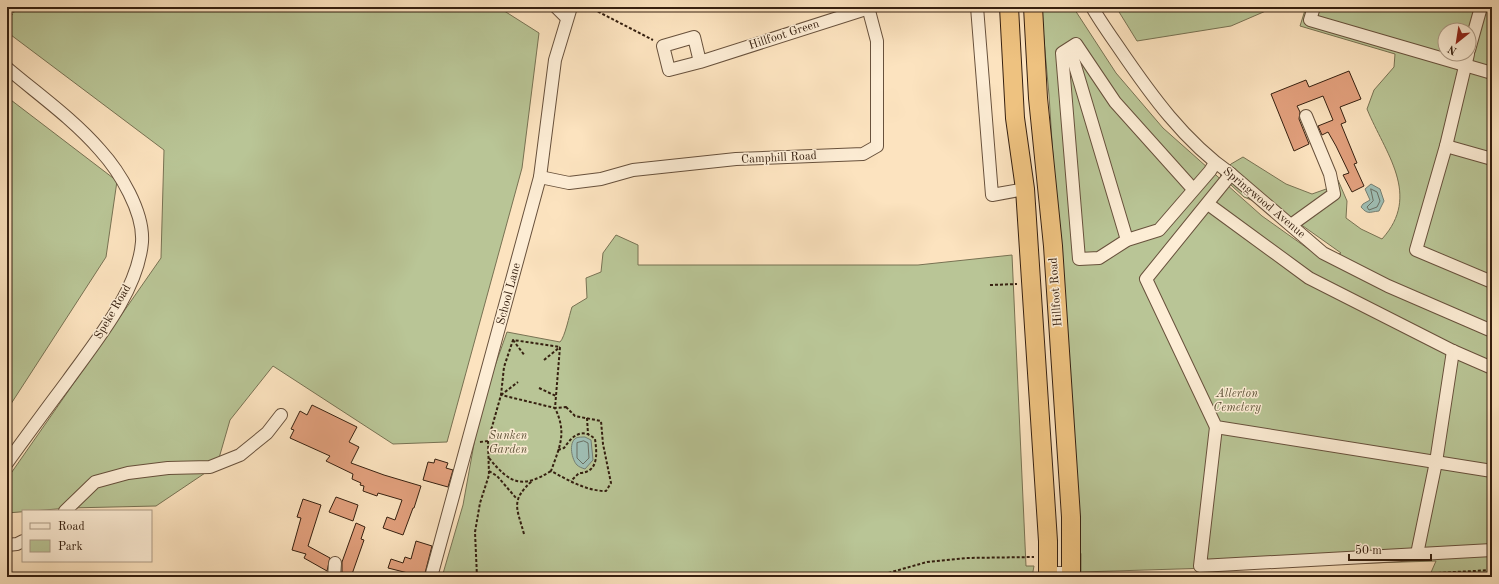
<svg xmlns="http://www.w3.org/2000/svg" width="1499" height="584" viewBox="0 0 1499 584" font-family="'Old Standard TT',serif">
<rect width="100%" height="100%" fill="#fce3bf"/>
<filter id="stains"><feTurbulence type="fractalNoise" baseFrequency=".005" numOctaves="4"/><feColorMatrix values="0 0 0 0 .2 0 0 0 0 .09 0 0 0 0 .02 0 0 0 .5 -.17"/></filter>
<radialGradient id="worn" r=".72"><stop offset=".6" stop-color="#630" stop-opacity="0"/><stop offset="1" stop-color="#630" stop-opacity=".3"/></radialGradient>
<!-- green -->
<g fill="#b9c596" stroke="#787253" fill-rule="evenodd">
<path d="M7 7H498L539 33 522 168 447 442 393 444 273 366 230 420 217 465 156 506 69 508 7 513V479L161 258 164 150 7 32Z"/>
<path d="M1041 7H1073L1116 73 1163 128 1262 216 1307 248 1328 259 1341 253 1286 214 1244 197 1220 175 1231 164 1243 157 1286 184 1312 194 1329 188 1338 180 1347 201 1346 218 1361 229 1382 239C1422 195 1385 153 1367 109L1374 90 1394 67 1395 54 1300 26 1306 7H1492V577H1429L1436 561 1081 572V554L1078 545 1049 95ZM1445 30H1469V54H1445Z"/>
<path d="M1116 7H1275L1231 26 1137 41Z"/>
<path d="M7 97 117 181 106 257 7 410Z"/>
<path d="M616 235 638 245V265H918L1012 255 1026 566H1034L1032 577H442L463 505 481 405 507 332 560 342C565 337 569 316 572 307L587 298 586 278 601 272 603 253Z"/>
</g>
<!-- water -->
<g fill="#9fbeb4" stroke="#757f72">
<path d="M1371 184 1380 189 1384 201 1379 211C1369 212 1368 215 1361 207L1363 204 1370 200 1365 189Z"/>
<path d="M585 437 591 440 593 460 585 469C582 468 579 467 577 465 572 460 568 443 576 438 578 437 583 437 585 437Z"/>
</g>
<g fill="none" stroke-linecap="round" stroke-linejoin="round">
<!-- shore -->
<g stroke="#6a6f62" stroke-width="1">
<path d="M1371 189 1377 192 1380 201 1377 207 1369 210 1367 207 1373 201Z"/>
<path d="M584 441 588 443 589 458 583 464 577 458V443Z"/>
</g>
</g>
<!-- building -->
<g fill="#e2a07d" stroke="#362010">
<path d="M1349 71 1361 99 1340 107 1346 122 1341 124 1357 163 1354 164 1364 186 1352 192 1343 175 1349 173 1336 146 1328 132 1322 135 1318 126 1333 120 1323 96 1297 106 1300 112 1299 119 1309 144 1294 151 1271 94 1306 80 1309 87Z"/>
<path d="M312 405 357 427 349 442 359 447 351 463 384 475 421 486 414 508H413L403 535 383 528 387 517 395 520 402 500 378 493 377 496 363 491 364 486 360 485 361 483 352 479 353 474 326 461 330 456 290 438 294 430 291 429 300 411 307 415Z"/>
<path d="M435 459 448 463 446 468 453 470 448 487 423 480 428 462 434 463Z"/>
<path d="M336 497 358 505 353 521 329 512Z"/>
<path d="M303 499 321 505 308 546 330 558 327 571 304 558 306 554 292 550 301 518 297 517Z"/>
<path d="M356 523 365 527 361 539 364 540 351 577H342V562Z"/>
<path d="M416 541 432 546 424 577 388 568 391 559 403 563 405 557 411 559Z"/>
</g>
<g fill="none" stroke-linecap="round" stroke-linejoin="round">
<defs>
<g id="minor">
<path d="M556 7 567 18"/>
<path d="M977 7 992 195 1025 189"/>
<path d="M1092 7C1100 21 1110 35 1119 48 1151 95 1184 141 1231 174L1323 253 1388 286 1492 331"/>
<path d="M1314 7 1310 20 1492 73"/>
<path d="M1070 49 1127 240"/>
<path d="M1469 50 1481 7"/>
<path d="M1468 54 1446 146 1416 250 1492 282"/>
<path d="M700 62 694 37 663 46 669 70 700 62 869 8"/>
<path d="M7 68C39 95 73 119 100 150 120 172 144 212 142 242 138 291 96 341 68 380 48 407 27 435 7 463"/>
<path d="M1446 146 1492 159"/>
<path d="M1231 174 1146 279 1216 427 1492 471"/>
<path d="M540 177 569 183 601 179 633 170 736 159 863 154 877 146V41L868 7"/>
<path d="M1193 189 1115 102 1076 44 1062 53 1079 259 1099 258 1127 240 1159 230 1210 171 1215 163"/>
<path d="M1208 204 1309 278 1453 351 1492 368"/>
<path d="M1291 225 1334 194 1330 174 1306 116"/>
<path d="M1216 427 1200 566 1492 550"/>
<path d="M65 511 95 482 128 473 168 468 210 467 240 455 267 433 281 415"/>
<path d="M7 545 17 544 23 541"/>
<path d="M1417 554 1436 462 1453 351"/>
<path d="M1048 573H1071"/>
<path d="M334 577 335 563"/>
<path d="M431 577 540 177 555 60 571 7"/>
</g>
<g id="highway">
<path d="M1009 7 1015 118 1025 189 1048 541V577"/>
<path d="M1033 7 1038 98 1053 246 1071 517V577"/>
</g>
</defs>
<!-- minor casing -->
<use href="#minor" stroke="#68513c" stroke-width="14"/>
<!-- highway casing -->
<use href="#highway" stroke="#362010" stroke-width="20"/>
<!-- path -->
<g stroke="#362010" stroke-width="2" stroke-dasharray="3 2" stroke-linecap="butt">
<path d="M589 7 653 40"/>
<path d="M7 20 17 7"/>
<path d="M990 285 1017 284"/>
<path d="M513 340 525 356"/>
<path d="M544 360 560 347"/>
<path d="M539 388 556 396"/>
<path d="M501 395 518 382"/>
<path d="M566 407 575 416 601 421 603 444 611 483 606 491C586 491 568 480 551 471 560 446 567 433 555 408Z"/>
<path d="M587 418 588 434"/>
<path d="M480 442 488 441"/>
<path d="M558 450 564 448C572 436 582 427 595 439 597 453 599 473 579 473L571 481"/>
<path d="M489 458C510 484 522 489 551 471"/>
<path d="M489 471 497 476 517 499"/>
<path d="M524 534C517 508 510 501 532 481"/>
<path d="M477 577 475 532 480 503 489 475 488 441 501 395 504 367 513 340 560 347 555 408 501 395"/>
<path d="M874 577 927 562 966 558 1034 557"/>
<path d="M1363 577 1492 570"/>
</g>
<!-- minor -->
<use href="#minor" stroke="#fdedd5" stroke-width="12"/>
<!-- highway -->
<use href="#highway" stroke="#eec280" stroke-width="18"/>
</g>
<g text-anchor="middle" dominant-baseline="central" stroke-width="3" stroke-linejoin="round" paint-order="stroke">
<!-- street labels -->
<g font-size="12" fill="#362010" stroke="#fdedd5">
<text transform="translate(784 35) rotate(-18)">Hillfoot Green</text>
<text transform="translate(779 158) rotate(-3)">Camphill Road</text>
<text transform="translate(1264 203) rotate(40)">Springwood Avenue</text>
<text transform="translate(1056 292) rotate(-94)">Hillfoot Road</text>
<text transform="translate(509 294) rotate(-75)">School Lane</text>
<text transform="translate(113 312) rotate(-60)">Speke Road</text>
</g>
<!-- park labels -->
<g font-size="12" font-style="italic" fill="#5d5238" stroke="#fdedd5">
<text x="1237" y="394">Allerton<tspan x="1237" dy="14">Cemetery</tspan></text>
<text x="508" y="436">Sunken<tspan x="508" dy="14">Garden</tspan></text>
</g>
</g>
<!-- margin -->
<rect width="1499" height="584" fill="none" stroke="#fce3bf" stroke-width="24"/>
<rect x="8" y="8" width="1483" height="568" fill="none" stroke="#362010" stroke-width="2"/>
<rect x="12" y="12" width="1475" height="560" fill="none" stroke="#362010"/>
<!-- legend -->
<rect x="22" y="510" width="130" height="52" fill="#fdedd5" stroke="#ad9b86"/>
<rect x="30" y="523" width="20" height="6" fill="#fdedd5" stroke="#ad9b86"/>
<text x="58" y="530" font-size="12" fill="#362010">Road</text>
<rect x="30" y="540" width="20" height="12" fill="#b9c596" stroke="#ad9b86"/>
<text x="58" y="550" font-size="12" fill="#362010">Park</text>
<!-- north arrow -->
<g transform="translate(1457 42) rotate(210)"><circle r="19" fill="#fdedd5" stroke="#ad9b86"/>
<path d="M0-3L7 15L0 10L-7 15Z" fill="#8f2418"/>
<text y="-6" font-size="11" font-weight="bold" text-anchor="middle" fill="#362010">N</text>
</g>
<!-- scale -->
<path d="M1349 554v6h82v-6" fill="none" stroke="#362010" stroke-width="2"/>
<text x="1355" y="554" font-size="12" fill="#362010" stroke="#fdedd5" stroke-width="3" paint-order="stroke">50 m</text>
<rect width="100%" height="100%" filter="url(#stains)"/>
<rect width="100%" height="100%" fill="url(#worn)"/>
</svg>
